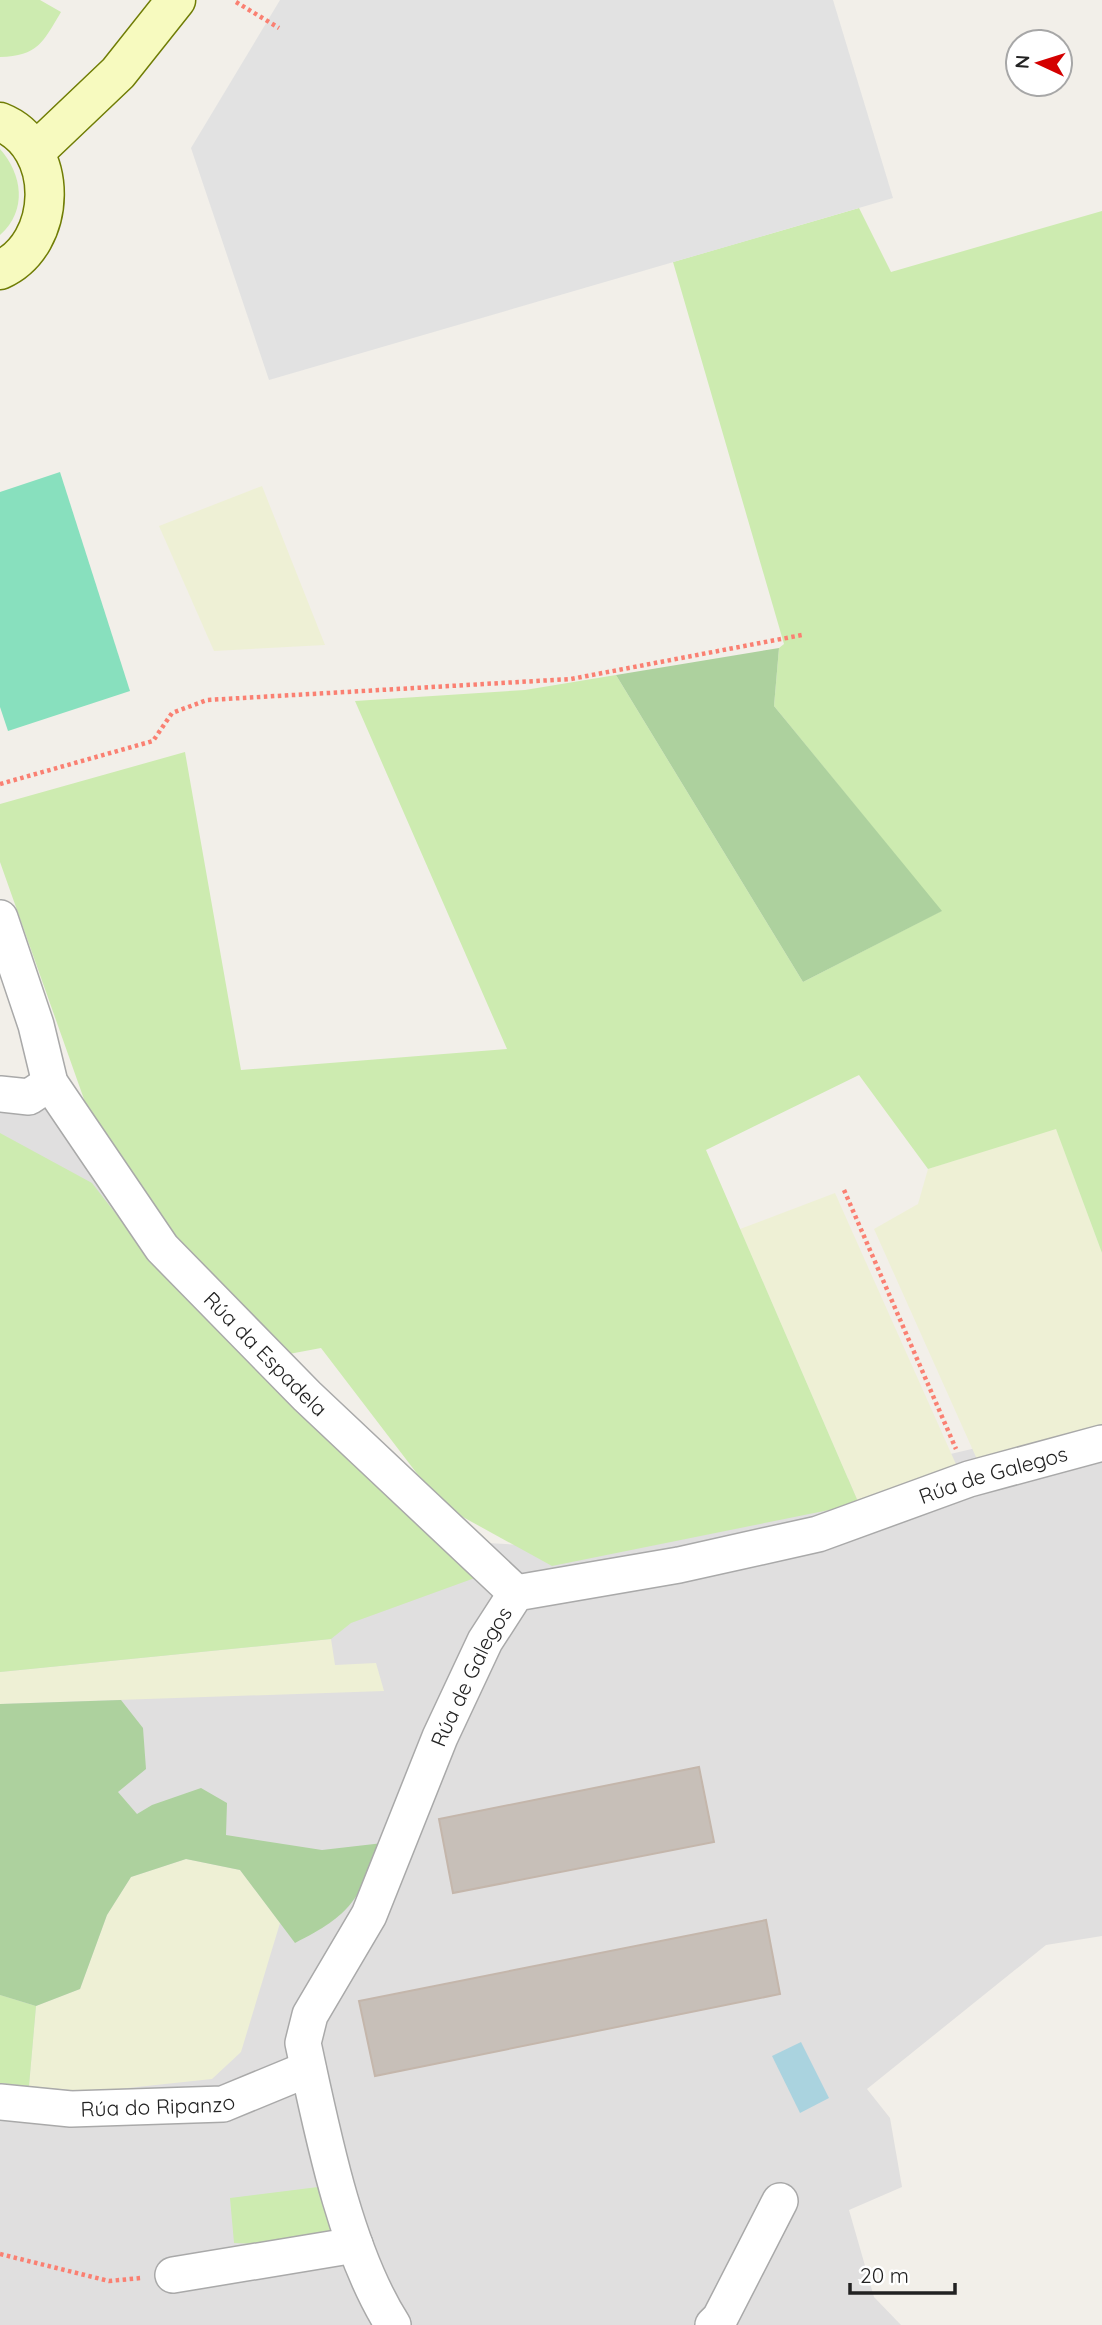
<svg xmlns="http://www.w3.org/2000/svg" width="1102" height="2325" viewBox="0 0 1102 2325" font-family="Quicksand,sans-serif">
<rect width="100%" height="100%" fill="#f2efe9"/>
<!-- residential -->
<path fill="#e0dfdf" d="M0 1081 54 1102 177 1251 487 1543 554 1547 993 1444 1102 1414V1936L1046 1945 867 2089 890 2118 902 2187 849 2210 874 2297 901 2325H0Z"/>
<!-- farmland -->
<g fill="#eef0d5">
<path d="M262 486 325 645 214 651 159 526Z"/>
<path d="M1056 1128 1102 1253V1426L980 1466 874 1229 918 1204 928 1169Z"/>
<path d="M835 1193 959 1471 859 1504 740 1229Z"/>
<path d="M331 1639 335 1665 376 1663 384 1691 0 1704V1672Z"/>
<path d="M186 1859 240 1870 280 1923 241 2052 212 2079 90 2092 29 2086 36 2006 80 1989 107 1915 131 1877Z"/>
</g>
<!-- grass -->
<g fill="#cdebb0">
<path d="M0 0H40L61 12C43 42 38 56 0 57Z"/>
<path d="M0 149C22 174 28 210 0 235Z"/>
<path d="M859 208 891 272 1102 211V1253L1056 1129 928 1169 859 1075 706 1150 859 1504 552 1566 441 1505 321 1348 289 1354 166 1230 91 1119 0 862V804L185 752 241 1070 507 1049 355 701 525 690 616 675 803 982 941 911 774 706 779 648 784 644 673 262Z"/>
<path d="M0 1133 92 1183 165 1277 478 1564 483 1575 351 1623 331 1639 0 1672Z"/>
<path d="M0 1995 36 2006 29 2086 0 2083Z"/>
<path d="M326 2186 336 2238 278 2245 234 2243 230 2198Z"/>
</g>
<!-- forest -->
<g fill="#add19e">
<path d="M779 648 774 706 942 911 803 982 616 675Z"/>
<path d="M121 1700 143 1728 146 1769 118 1792 137 1814 152 1805 201 1788 227 1803 226 1835 322 1850 383 1843C357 1900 353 1914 295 1943L240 1870 186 1859 131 1877 107 1915 80 1989 36 2006 0 1995V1704Z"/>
</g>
<!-- pitch -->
<path fill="#88e0be" d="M60 472 130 691 8 731 0 707V492Z"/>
<!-- parking -->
<path fill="#e2e2e2" d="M280 0H833L893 198 269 380 191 148Z"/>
<!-- water -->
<path fill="#aad3df" d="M801 2042 829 2098 800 2113 772 2056Z"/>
<!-- building -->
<g fill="#c7bfb8" stroke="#c4b6ab" stroke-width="2">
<path d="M699 1767 714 1842 453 1893 439 1819Z"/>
<path d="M766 1920 780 1994 375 2076 359 2001Z"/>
</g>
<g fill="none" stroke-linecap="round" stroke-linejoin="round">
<defs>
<g id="street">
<path id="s1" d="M0 918 36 1025 50 1083 162 1248 307 1396 516 1593"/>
<path d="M0 1094 29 1097 50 1083"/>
<path id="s2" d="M0 2102 71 2109 223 2104 308 2069"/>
<path d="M173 2275 355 2245"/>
<path id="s3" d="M393 2325C345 2250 322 2131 303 2043L310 2015 369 1915 440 1737 485 1641 516 1593 679 1565 818 1534 969 1479 1102 1443"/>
<path d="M713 2325 720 2318 780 2201"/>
</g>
<g id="secondary">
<path d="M0 122C61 146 58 244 0 270"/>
<path d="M35 152 118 73 176 0"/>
</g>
</defs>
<!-- street casing -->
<use href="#street" stroke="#a9a9a9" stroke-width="38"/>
<!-- secondary casing -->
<use href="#secondary" stroke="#707d05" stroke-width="41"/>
<!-- path -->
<g stroke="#fa8072" stroke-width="4.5" stroke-dasharray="3.5 3.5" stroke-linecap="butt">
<path d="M236 2 279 28"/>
<path d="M0 784 153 741 172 713 207 700 571 679 802 635"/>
<path d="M844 1190 956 1449"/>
<path d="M0 2254 109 2281 141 2278"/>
</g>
<!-- street -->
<use href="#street" stroke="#fff" stroke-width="35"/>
<!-- secondary -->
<use href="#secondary" stroke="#f7fabf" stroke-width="38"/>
</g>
<g text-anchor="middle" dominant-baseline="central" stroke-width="5" stroke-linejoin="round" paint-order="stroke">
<!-- street labels -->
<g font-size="21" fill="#222" stroke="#fff">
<text stroke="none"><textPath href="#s1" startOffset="520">Rúa da Espadela</textPath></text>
<text stroke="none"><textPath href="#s3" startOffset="1290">Rúa de Galegos</textPath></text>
<text stroke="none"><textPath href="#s3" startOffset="702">Rúa de Galegos</textPath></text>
<text stroke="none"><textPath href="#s2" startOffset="158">Rúa do Ripanzo</textPath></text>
</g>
</g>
<!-- north arrow -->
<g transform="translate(1039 63) rotate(274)"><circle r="33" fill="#ffffff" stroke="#a7a7a7" stroke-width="2"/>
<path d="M0-5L12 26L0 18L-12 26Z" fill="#d40000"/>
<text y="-10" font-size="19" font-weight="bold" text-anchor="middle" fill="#222222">N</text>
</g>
<!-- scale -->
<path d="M850 2283v10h105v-10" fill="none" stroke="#222222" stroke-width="3.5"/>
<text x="860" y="2283" font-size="21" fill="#222222" stroke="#ffffff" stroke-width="5" paint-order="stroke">20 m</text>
</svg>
